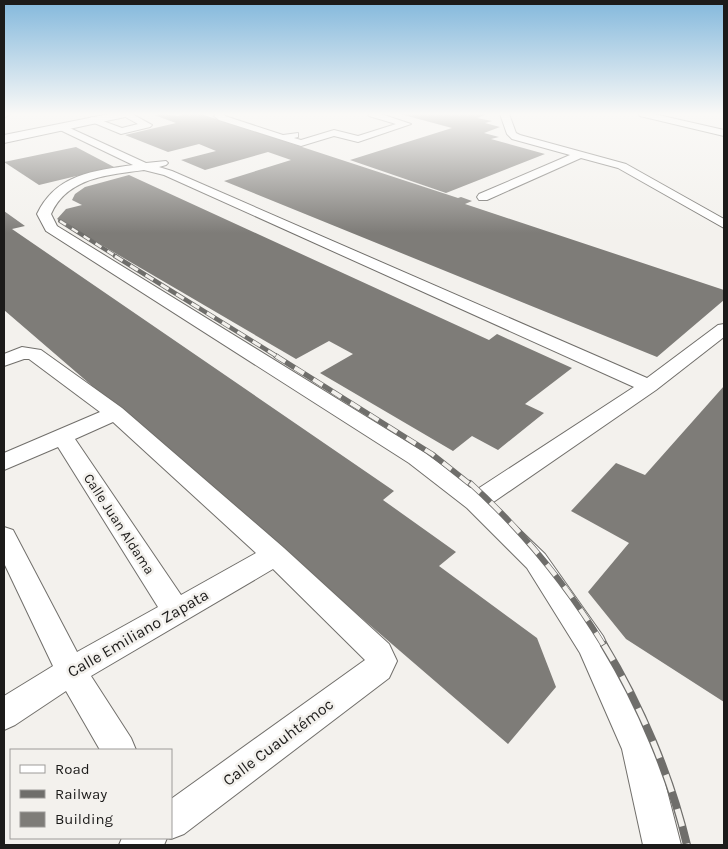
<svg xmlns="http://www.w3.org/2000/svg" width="728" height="849" viewBox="0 0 728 849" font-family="Karla,sans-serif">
<rect width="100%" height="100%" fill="#f3f1ed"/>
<!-- building -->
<g fill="#7e7c78">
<path d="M162 114 178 116 184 114H201L458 198 461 197 472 201 465 204 724 290V300L657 357 224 181 291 160 268 152 205 170 181 160 216 151 199 144 168 152 125 135 176 123 154 115Z"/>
<path d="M400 114H487L477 118 492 121 485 123 500 127 484 133 499 137 491 139 545 154 446 193 350 160 452 128Z"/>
<path d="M76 147 114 167 39 185 4 162Z"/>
<path d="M129 175 489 340 497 334 572 368 525 404 544 413 498 450 472 436 453 451 320 373 353 354 329 341 296 359 57 219 66 209 82 205 72 200 75 194 85 187Z"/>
<path d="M4 211 25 226 12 229 394 491 383 500 456 552 439 566 537 638 556 687 508 744 4 310Z"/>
<path d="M724 386V702L626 639 588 592 629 543 571 511 616 463 645 475Z"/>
</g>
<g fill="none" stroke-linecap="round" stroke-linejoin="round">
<defs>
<g id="minor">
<path d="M4 114H10L4 118Z"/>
<path d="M120 114H132L152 125 150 127 121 134 87 120 92 117 122 128 138 124Z"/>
<path d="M216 114H224L225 116 283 135 298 133V137L294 138 301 140 334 130 358 136 396 124 369 116 368 114H381L411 124 358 142 334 136 301 146 219 120 214 116Z"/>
<path d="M500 114H509L516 133 520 135 626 164 724 219V228L618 168 581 158 487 200H479L477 197 479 194 570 155 512 139 507 134Z"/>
<path d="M638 114H654L724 130V136L640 116Z"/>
<path d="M61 124 146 163 166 161 168 163 166 165 159 167 172 171 647 378 718 325 724 324V337L656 390 492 503 545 554 603 636 656 748 681 845H643L622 749 580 653 527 568 467 508 409 463 46 231 37 214C56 174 93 171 133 165L58 129 56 127ZM144 170 164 175 634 387 476 490 425 453 57 226 51 214C67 177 109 175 144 170Z"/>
<path d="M22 347 41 350 122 408 284 548 389 644 397 661 389 678 184 834 171 839 167 838H171V799L365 660 273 569 91 676 131 738 136 750H100L66 691 15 725 4 730V696L53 666 4 563V527L13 530 77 652 158 607 58 447 4 470V453L100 412 29 359H24L4 366V354ZM113 422 256 553 181 595 75 439Z"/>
<path d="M122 838H167L164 845H119Z"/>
</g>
<path id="major" d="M109 114H131L125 117 4 143V135Z"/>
</defs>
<!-- minor casing -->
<use href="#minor" stroke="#716f6b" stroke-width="2"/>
<!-- major casing -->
<use href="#major" stroke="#716f6b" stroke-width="2"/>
<!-- minor -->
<use href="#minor" fill="#fff" fill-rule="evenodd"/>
<!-- major -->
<use href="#major" fill="#fff" fill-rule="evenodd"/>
<defs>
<path id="rail-far4" d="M60 221 117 257"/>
<path id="rail-far3" d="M115 256 278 357"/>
<path id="rail-far2" d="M276 356 432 454 471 485"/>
<path id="rail-far1" d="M470 483C523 531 567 585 604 646"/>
<path id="rail" d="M604 645C640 704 671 777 687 845"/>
</defs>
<!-- rail-far4 casing -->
<use href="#rail-far4" stroke="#6f6e6b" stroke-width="4"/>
<!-- rail-far3 casing -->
<use href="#rail-far3" stroke="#6f6e6b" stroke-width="4.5"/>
<!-- rail-far2 casing -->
<use href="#rail-far2" stroke="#6f6e6b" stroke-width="5.5"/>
<!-- rail-far1 casing -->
<use href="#rail-far1" stroke="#6f6e6b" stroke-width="6"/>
<!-- rail casing -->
<use href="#rail" stroke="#6f6e6b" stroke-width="8"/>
<!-- rail-far4 -->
<use href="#rail-far4" stroke="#f3f1ed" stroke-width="2.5" stroke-dasharray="7" stroke-linecap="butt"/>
<!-- rail-far3 -->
<use href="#rail-far3" stroke="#f3f1ed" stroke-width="3" stroke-dasharray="9" stroke-linecap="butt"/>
<!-- rail-far2 -->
<use href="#rail-far2" stroke="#f3f1ed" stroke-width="4" stroke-dasharray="11" stroke-linecap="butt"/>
<!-- rail-far1 -->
<use href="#rail-far1" stroke="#f3f1ed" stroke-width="4.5" stroke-dasharray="14" stroke-linecap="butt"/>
<!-- rail -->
<use href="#rail" stroke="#f3f1ed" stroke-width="5.5" stroke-dasharray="18" stroke-linecap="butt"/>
</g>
<!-- sky -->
<linearGradient id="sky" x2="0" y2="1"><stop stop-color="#83b8dc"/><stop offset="0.49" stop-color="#faf9f7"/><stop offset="1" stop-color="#faf9f7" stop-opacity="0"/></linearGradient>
<rect width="728" height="233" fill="url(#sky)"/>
<g text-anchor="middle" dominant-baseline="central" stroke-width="5" stroke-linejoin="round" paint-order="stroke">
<!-- street labels -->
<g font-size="14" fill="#1c1b1a" stroke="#f3f1ed">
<text transform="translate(119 524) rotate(57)">Calle Juan Aldama</text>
</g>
<!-- near-street labels -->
<g font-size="16" fill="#1c1b1a" stroke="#f3f1ed">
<text transform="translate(138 633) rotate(-30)">Calle Emiliano Zapata</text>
<text transform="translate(278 742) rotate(-37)">Calle Cuauhtémoc</text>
</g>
</g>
<!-- border -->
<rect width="728" height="849" fill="none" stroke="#1c1b1a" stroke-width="10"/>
<!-- legend -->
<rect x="10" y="749" width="162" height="90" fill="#f3f1ed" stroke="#9d9b99"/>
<rect x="20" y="765" width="25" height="8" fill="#ffffff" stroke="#9d9b99"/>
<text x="55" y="774" font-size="15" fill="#1c1b1a">Road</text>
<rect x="20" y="790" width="25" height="8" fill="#6f6e6b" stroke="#9d9b99"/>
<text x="55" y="799" font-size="15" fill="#1c1b1a">Railway</text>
<rect x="20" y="812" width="25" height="15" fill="#7e7c78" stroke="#9d9b99"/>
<text x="55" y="824" font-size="15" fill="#1c1b1a">Building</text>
</svg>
